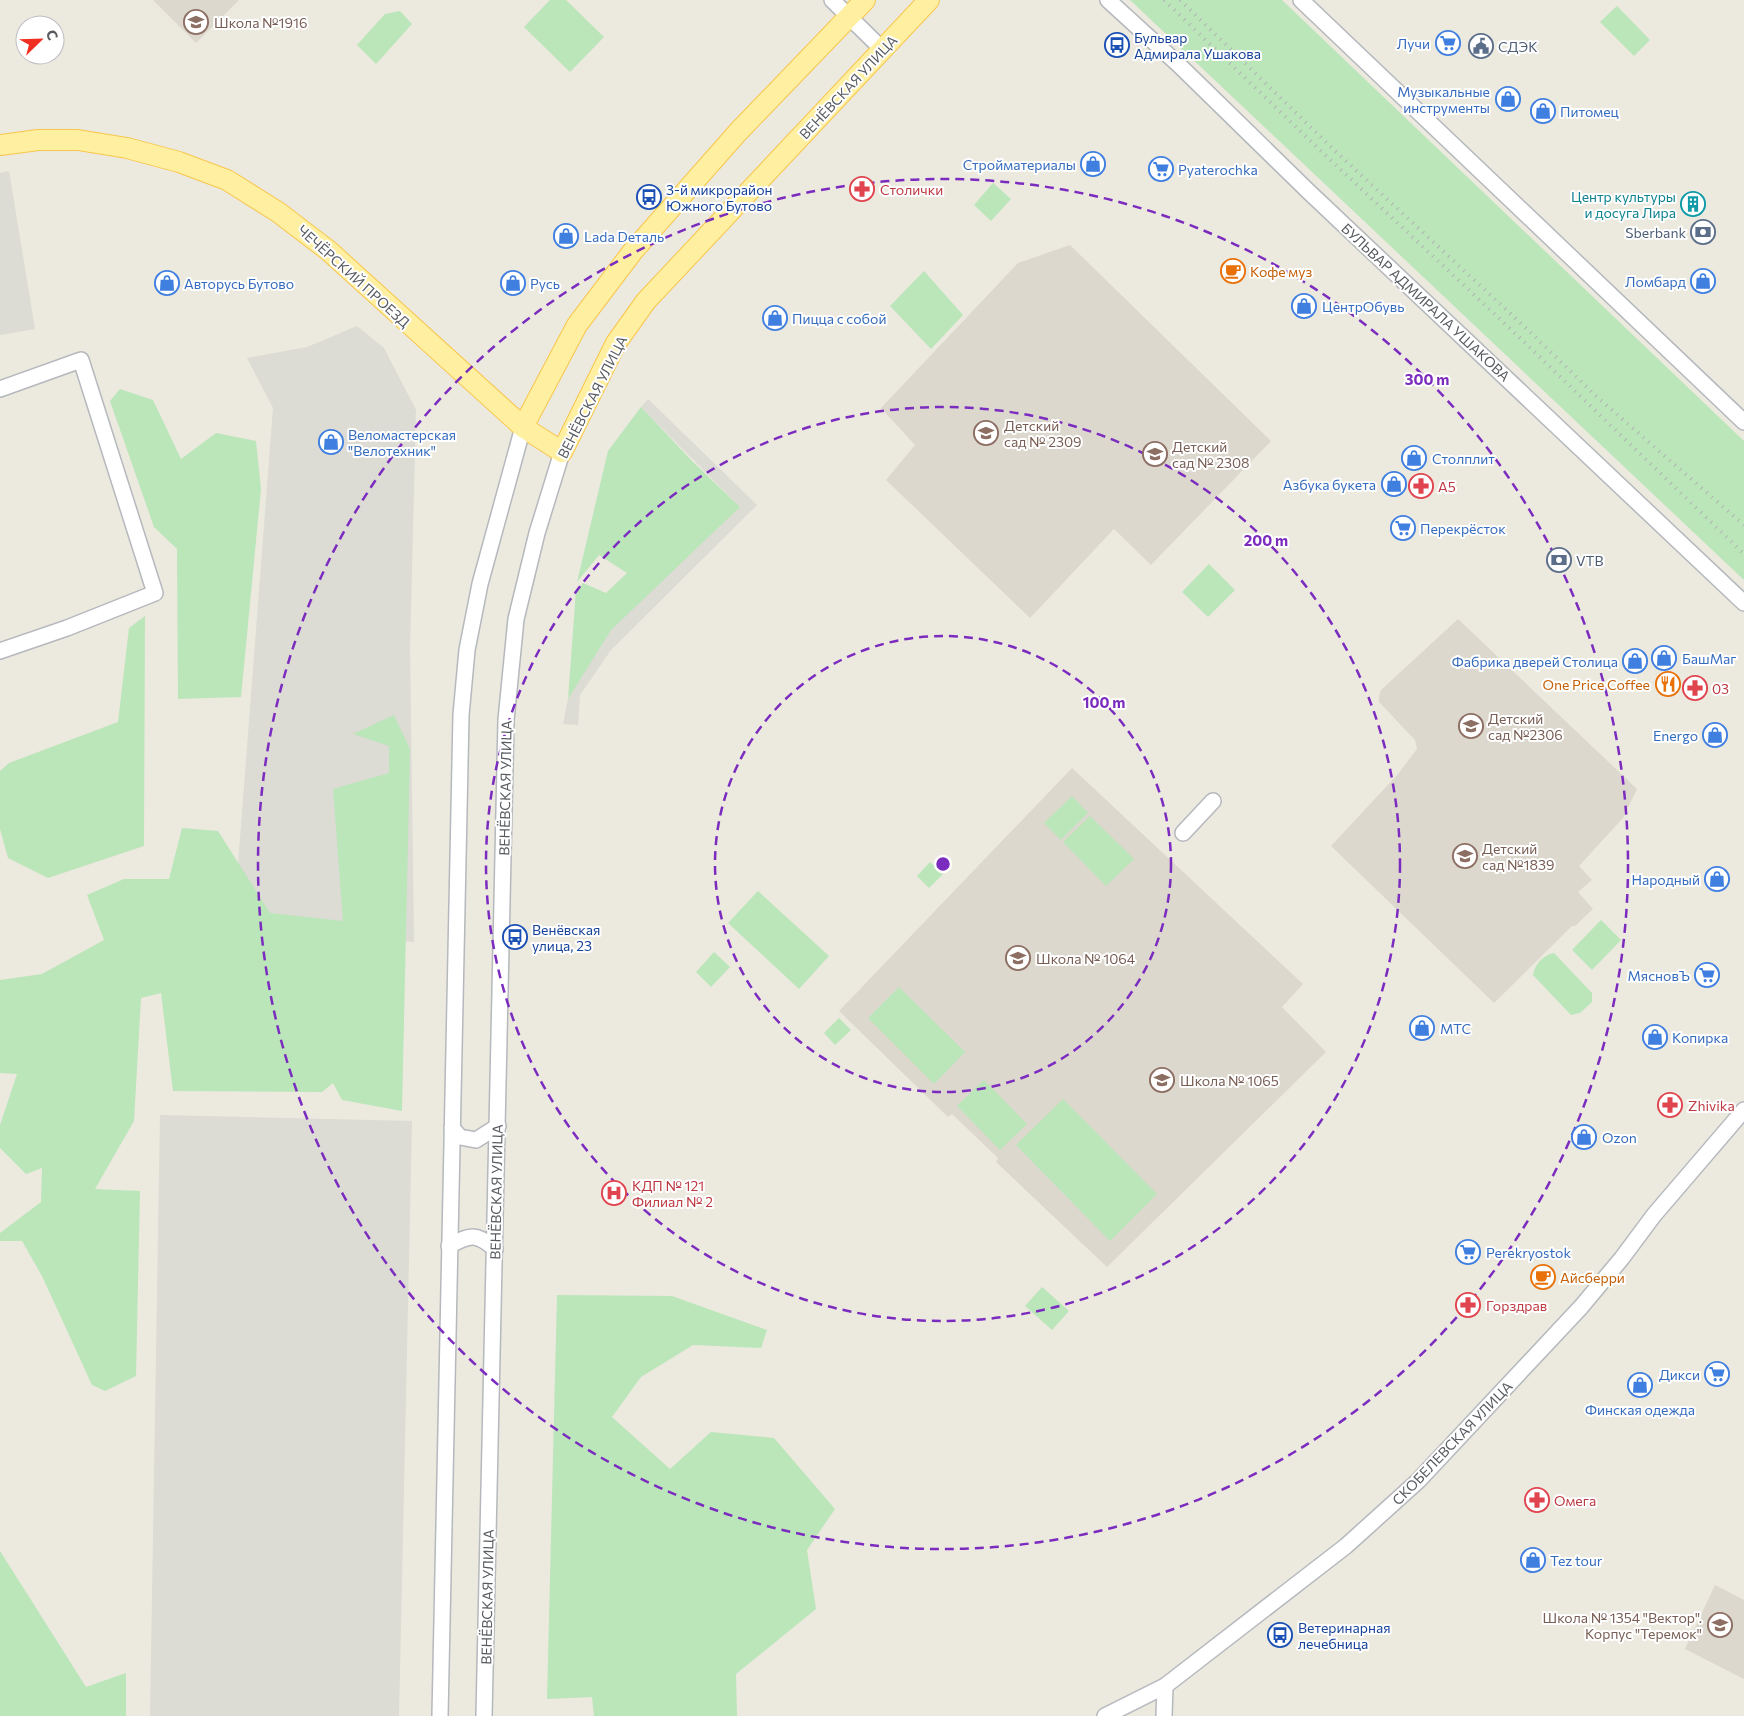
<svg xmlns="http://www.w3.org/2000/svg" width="1744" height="1716" viewBox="0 0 1744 1716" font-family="Commissioner,sans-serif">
<rect width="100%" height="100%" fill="#ece9df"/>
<!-- industrial -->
<g fill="#dcdbd4">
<path d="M9 171 35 329 0 335V173Z"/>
<path d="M357 326 384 348 416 410 410 648 414 942 233 930 273 408 247 358 307 347Z"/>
<path d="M648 399 757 505 611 650 580 695 578 725 563 724 568 699 608 632 740 507 641 407Z"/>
<path d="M160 1115 412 1121 399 1716H150Z"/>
</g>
<!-- education -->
<g fill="#dcd8ce">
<path d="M153 0H239L196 43Z"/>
<path d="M1070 245 1271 441 1151 565 1114 529 1030 618 886 480 915 445 881 408 1018 263Z"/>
<path d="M1458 619 1637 789 1623 818 1579 866 1592 880 1578 892 1593 909 1575 926H1572L1494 1003 1331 846 1398 774 1417 749 1415 740 1379 702V696L1381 690Z"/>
<path d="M1072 768 1303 984 1282 1007 1326 1052 1107 1267 996 1162 998 1158 952 1114 948 1117 839 1011Z"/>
<path d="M1715 1585 1744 1600V1679L1685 1649Z"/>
</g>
<!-- green -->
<g fill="#bae6b9">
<path d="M550 0H566L604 37 570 72 524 27Z"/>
<path d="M1130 0H1282L1744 441V580Z"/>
<path d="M1617 6 1650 40 1634 56 1600 22Z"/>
<path d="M400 11 412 24 376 64 357 45 385 14Z"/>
<path d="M993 183 1011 199 991 221 974 205Z"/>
<path d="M924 271 963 315 931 349 890 306Z"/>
<path d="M120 389 153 400 181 459 216 433 256 441 261 489 241 697 178 699 177 549 154 527 110 401Z"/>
<path d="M641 407 692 461 740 507 611 630 568 699 576 590 583 583 606 593 627 573 599 555 577 582 608 451Z"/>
<path d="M1209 564 1235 590 1208 617 1182 592Z"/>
<path d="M145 616 144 846 48 878 8 858 0 829V771L9 763 118 722 129 628Z"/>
<path d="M394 715 410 749 402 1111 342 1100 333 1083 322 1092 173 1091 161 993 141 998 134 1121 95 1189 140 1191 136 1376 105 1391 92 1385 42 1276 22 1241H0V1233L41 1202 42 1168 26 1174 0 1148V1125L17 1074 0 1073V980L42 974 104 940 87 895 124 879H169L182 828 218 831 270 913 343 921 333 789 389 773V746L353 734Z"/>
<path d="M1072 796 1088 813 1061 840 1044 823Z"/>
<path d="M1090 816 1134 859 1106 886 1063 842Z"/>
<path d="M930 862 943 874 929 888 917 876Z"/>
<path d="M758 891 829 956 799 989 728 923Z"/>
<path d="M1601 920 1621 940 1592 970 1572 950Z"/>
<path d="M714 952 730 967 711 987 696 972Z"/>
<path d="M1554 953 1592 993V1002L1580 1013 1571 1015 1533 975C1535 964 1543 955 1554 953Z"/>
<path d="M899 987 965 1052 934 1084 868 1018Z"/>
<path d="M839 1018 851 1030 835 1045 824 1033Z"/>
<path d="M984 1080 1027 1124 1000 1150 957 1106Z"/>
<path d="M1063 1099 1157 1194 1110 1241 1016 1145Z"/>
<path d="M1042 1287 1069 1311 1052 1330 1025 1306Z"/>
<path d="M557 1295 672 1296 767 1330 761 1348 693 1345 641 1377 612 1417 670 1469 711 1432 774 1438 835 1509 807 1550 816 1609 736 1674 737 1716H594L592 1697 547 1699Z"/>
<path d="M0 1551 86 1687 126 1673V1716H0Z"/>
</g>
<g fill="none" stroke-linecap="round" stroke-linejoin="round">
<defs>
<g id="minor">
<path d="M832 0 883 50"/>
<path d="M1108 0 1178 64 1308 191 1744 603"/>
<path d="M1301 0 1744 422"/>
<path d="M0 389 81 360 155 593 67 628 0 651"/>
<path d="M1183 833 1213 801"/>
<path d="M452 1128 460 1137 476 1140 498 1126"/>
<path d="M449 1246C470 1234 477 1233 495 1249"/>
<path d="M440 1716 461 715 467 650 480 584 523 427"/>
<path d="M484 1716 506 720 516 619 537 533 562 452"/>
<path d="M1105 1716 1165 1686 1346 1546 1418 1481 1581 1307 1622 1258 1654 1215 1744 1110"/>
<path d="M1164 1716 1165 1686"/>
</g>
<g id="major">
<path d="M0 145 38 140H78L127 148 179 162 227 180 278 212 329 251 523 427 562 452 616 343 646 301 929 0"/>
<path d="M523 427 577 325 633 251 738 132 865 0"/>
</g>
</defs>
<!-- minor casing -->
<use href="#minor" stroke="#b5b8bd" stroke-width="18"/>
<!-- major casing -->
<use href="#major" stroke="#f8c64c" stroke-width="22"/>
<!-- minor -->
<use href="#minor" stroke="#fff" stroke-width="15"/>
<!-- major -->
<use href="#major" stroke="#ffefa1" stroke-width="20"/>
<!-- rail -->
<g stroke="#b1b2b2" stroke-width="4" stroke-dasharray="1 6" stroke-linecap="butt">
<path d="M1164 0 1323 153 1520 338 1744 554"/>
<path d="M1180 0 1331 147 1528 330 1597 397 1744 525"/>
</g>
</g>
<!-- distance rings -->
<g fill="none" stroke="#7b2cbf" stroke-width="2.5" stroke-dasharray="9 6">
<circle cx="943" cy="864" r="228"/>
<circle cx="943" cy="864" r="457"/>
<circle cx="943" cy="864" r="685"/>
</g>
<!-- icons -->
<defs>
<symbol id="school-ring" viewBox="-11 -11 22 22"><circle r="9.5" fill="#fff" stroke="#8d6e63" stroke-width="1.5"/><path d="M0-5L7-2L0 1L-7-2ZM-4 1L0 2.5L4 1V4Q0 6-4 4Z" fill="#8d6e63"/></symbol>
<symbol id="supermarket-ring" viewBox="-11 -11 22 22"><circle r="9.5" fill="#fff" stroke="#3f7fe0" stroke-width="1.5"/><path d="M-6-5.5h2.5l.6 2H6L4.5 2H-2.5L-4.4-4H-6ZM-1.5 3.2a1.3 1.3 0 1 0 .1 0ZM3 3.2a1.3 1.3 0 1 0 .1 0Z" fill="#3f7fe0"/></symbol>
<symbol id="bus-ring" viewBox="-11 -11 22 22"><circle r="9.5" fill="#fff" stroke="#1a4fb4" stroke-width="1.5"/><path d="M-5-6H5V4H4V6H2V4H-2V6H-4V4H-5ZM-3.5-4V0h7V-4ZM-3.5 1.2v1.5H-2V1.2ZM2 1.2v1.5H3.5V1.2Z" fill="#1a4fb4"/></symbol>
<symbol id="civic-ring" viewBox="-11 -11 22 22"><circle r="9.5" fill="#fff" stroke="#5c6f8a" stroke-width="1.5"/><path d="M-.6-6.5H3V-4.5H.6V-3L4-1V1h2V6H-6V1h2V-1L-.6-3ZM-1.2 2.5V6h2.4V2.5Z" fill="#5c6f8a"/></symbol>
<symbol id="shop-ring" viewBox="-11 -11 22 22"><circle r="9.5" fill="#fff" stroke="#3f7fe0" stroke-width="1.5"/><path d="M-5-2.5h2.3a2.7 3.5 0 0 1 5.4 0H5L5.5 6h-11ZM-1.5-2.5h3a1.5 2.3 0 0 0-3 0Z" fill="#3f7fe0"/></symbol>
<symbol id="pharmacy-ring" viewBox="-11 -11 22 22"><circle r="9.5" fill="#fff" stroke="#e0444e" stroke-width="1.5"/><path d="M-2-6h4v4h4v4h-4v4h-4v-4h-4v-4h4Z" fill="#e0444e"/></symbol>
<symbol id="building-ring" viewBox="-11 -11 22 22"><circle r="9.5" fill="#fff" stroke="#0f9aa8" stroke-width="1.5"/><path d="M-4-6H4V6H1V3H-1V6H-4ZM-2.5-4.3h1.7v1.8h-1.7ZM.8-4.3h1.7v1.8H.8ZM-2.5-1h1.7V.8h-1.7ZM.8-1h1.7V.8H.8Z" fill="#0f9aa8"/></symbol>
<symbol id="bank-ring" viewBox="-11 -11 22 22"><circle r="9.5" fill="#fff" stroke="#5c6f8a" stroke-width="1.5"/><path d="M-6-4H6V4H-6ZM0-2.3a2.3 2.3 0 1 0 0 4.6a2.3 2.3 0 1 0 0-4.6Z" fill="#5c6f8a"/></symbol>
<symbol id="cafe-ring" viewBox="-11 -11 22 22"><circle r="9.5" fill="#fff" stroke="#e8710a" stroke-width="1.5"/><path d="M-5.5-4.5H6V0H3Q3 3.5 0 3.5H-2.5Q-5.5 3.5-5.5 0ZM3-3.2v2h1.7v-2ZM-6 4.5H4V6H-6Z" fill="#e8710a"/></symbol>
<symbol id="restaurant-ring" viewBox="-11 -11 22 22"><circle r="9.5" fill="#fff" stroke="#e8710a" stroke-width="1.5"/><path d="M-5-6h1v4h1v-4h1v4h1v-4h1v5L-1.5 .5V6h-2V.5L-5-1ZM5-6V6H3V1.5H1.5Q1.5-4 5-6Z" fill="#e8710a"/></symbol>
<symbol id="hospital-ring" viewBox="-11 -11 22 22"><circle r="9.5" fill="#fff" stroke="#e0444e" stroke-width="1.5"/><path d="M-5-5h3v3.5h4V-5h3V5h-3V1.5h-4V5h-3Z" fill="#e0444e"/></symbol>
</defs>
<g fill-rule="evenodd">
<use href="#school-ring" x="182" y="8" width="28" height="28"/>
<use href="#supermarket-ring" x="1434" y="29" width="28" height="28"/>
<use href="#bus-ring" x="1103" y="31" width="28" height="28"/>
<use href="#civic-ring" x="1467" y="32" width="28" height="28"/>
<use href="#shop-ring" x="1494" y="85" width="28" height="28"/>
<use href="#shop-ring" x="1529" y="97" width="28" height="28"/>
<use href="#shop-ring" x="1079" y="150" width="28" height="28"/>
<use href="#supermarket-ring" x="1147" y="155" width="28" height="28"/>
<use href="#pharmacy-ring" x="848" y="175" width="28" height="28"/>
<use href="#bus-ring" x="635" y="183" width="28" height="28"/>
<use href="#building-ring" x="1679" y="190" width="28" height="28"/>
<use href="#bank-ring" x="1689" y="218" width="28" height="28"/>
<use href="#shop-ring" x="552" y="222" width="28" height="28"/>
<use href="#cafe-ring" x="1219" y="257" width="28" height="28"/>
<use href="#shop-ring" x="1689" y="267" width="28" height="28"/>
<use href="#shop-ring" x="153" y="269" width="28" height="28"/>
<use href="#shop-ring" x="499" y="269" width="28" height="28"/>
<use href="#shop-ring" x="1290" y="292" width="28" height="28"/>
<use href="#shop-ring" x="761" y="304" width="28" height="28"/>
<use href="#school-ring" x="972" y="419" width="28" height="28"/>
<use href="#shop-ring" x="317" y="428" width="28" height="28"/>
<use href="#school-ring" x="1141" y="440" width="28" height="28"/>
<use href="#shop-ring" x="1400" y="444" width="28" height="28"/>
<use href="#shop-ring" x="1380" y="470" width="28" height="28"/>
<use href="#pharmacy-ring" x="1407" y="472" width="28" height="28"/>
<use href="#supermarket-ring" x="1389" y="514" width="28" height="28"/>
<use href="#bank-ring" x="1545" y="546" width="28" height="28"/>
<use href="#shop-ring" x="1650" y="644" width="28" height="28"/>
<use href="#shop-ring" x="1621" y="647" width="28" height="28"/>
<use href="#restaurant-ring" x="1654" y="670" width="28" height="28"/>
<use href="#pharmacy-ring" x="1681" y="674" width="28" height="28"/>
<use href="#school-ring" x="1457" y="712" width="28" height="28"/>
<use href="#shop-ring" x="1701" y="721" width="28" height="28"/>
<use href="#school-ring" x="1451" y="842" width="28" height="28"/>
<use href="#shop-ring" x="1703" y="865" width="28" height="28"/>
<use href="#bus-ring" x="501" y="923" width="28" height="28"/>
<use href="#school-ring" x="1004" y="944" width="28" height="28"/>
<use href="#supermarket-ring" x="1693" y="961" width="28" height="28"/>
<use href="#shop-ring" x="1408" y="1014" width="28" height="28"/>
<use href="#shop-ring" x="1641" y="1023" width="28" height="28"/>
<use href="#school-ring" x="1148" y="1066" width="28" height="28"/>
<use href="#pharmacy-ring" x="1656" y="1091" width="28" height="28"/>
<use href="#shop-ring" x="1570" y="1123" width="28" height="28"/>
<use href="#hospital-ring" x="600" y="1179" width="28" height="28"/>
<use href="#supermarket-ring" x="1454" y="1238" width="28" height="28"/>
<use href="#cafe-ring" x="1529" y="1263" width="28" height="28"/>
<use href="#pharmacy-ring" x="1454" y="1291" width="28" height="28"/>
<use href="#supermarket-ring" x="1703" y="1360" width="28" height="28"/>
<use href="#shop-ring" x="1626" y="1371" width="28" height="28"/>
<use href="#pharmacy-ring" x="1523" y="1486" width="28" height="28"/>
<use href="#shop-ring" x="1519" y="1546" width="28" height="28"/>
<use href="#school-ring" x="1706" y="1611" width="28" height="28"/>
<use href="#bus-ring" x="1266" y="1621" width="28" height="28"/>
</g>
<g text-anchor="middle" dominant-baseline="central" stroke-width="4" stroke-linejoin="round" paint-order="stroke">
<!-- education labels -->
<g font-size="14" fill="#785e54" stroke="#fff" text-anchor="start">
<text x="214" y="22">Школа №1916</text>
<text x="1004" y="425">Детский<tspan x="1004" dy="16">сад № 2309</tspan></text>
<text x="1172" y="446">Детский<tspan x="1172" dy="16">сад № 2308</tspan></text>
<text x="1488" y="718">Детский<tspan x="1488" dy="16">сад №2306</tspan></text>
<text x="1482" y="848">Детский<tspan x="1482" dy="16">сад №1839</tspan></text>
<text x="1036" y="958">Школа № 1064</text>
<text x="1180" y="1080">Школа № 1065</text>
<text x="1702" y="1617" text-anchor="end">Школа № 1354 "Вектор".<tspan x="1702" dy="16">Корпус "Теремок"</tspan></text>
</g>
<!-- transit labels -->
<g font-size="14" fill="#164399" stroke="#fff" text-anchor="start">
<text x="1134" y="37">Бульвар<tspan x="1134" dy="16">Адмирала Ушакова</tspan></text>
<text x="666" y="189">3-й микрорайон<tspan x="666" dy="16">Южного Бутово</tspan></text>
<text x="532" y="929">Венёвская<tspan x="532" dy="16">улица, 23</tspan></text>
<text x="1298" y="1627">Ветеринарная<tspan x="1298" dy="16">лечебница</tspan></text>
</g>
<!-- shop labels -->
<g font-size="14" fill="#366cbe" stroke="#fff" text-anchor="start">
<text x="1430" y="43" text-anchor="end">Лучи</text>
<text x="1490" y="91" text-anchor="end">Музыкальные<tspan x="1490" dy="16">инструменты</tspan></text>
<text x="1560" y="111">Питомец</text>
<text x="1076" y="164" text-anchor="end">Стройматериалы</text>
<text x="1178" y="169">Pyaterochka</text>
<text x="584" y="236">Lada Dеталь</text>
<text x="1686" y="281" text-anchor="end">Ломбард</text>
<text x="184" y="283">Авторусь Бутово</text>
<text x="530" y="283">Русь</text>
<text x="1322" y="306">ЦентрОбувь</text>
<text x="792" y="318">Пицца с собой</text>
<text x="348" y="434">Веломастерская<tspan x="348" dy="16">"Велотехник"</tspan></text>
<text x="1432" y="458">Столплит</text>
<text x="1376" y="484" text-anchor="end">Азбука букета</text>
<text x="1420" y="528">Перекрёсток</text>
<text x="1682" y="658">БашМаг</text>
<text x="1618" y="661" text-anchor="end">Фабрика дверей Столица</text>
<text x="1698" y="735" text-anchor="end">Energo</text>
<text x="1700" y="879" text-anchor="end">Народный</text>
<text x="1690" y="975" text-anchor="end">МясновЪ</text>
<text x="1440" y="1028">МТС</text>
<text x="1672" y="1037">Копирка</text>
<text x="1602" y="1137">Ozon</text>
<text x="1486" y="1252">Perekryostok</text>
<text x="1700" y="1374" text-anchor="end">Дикси</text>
<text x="1640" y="1409" text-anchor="middle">Финская одежда</text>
<text x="1550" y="1560">Tez tour</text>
</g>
<!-- service labels -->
<g font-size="14" fill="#4e5e75" stroke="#fff" text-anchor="start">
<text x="1498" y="46">СДЭК</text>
<text x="1686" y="232" text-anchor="end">Sberbank</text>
<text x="1576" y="560">VTB</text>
</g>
<!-- street labels -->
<g font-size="14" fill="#585c61" stroke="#fff">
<text transform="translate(848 87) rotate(-47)">ВЕНЁВСКАЯ УЛИЦА</text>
<text transform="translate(354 276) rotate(42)">ЧЕЧЁРСКИЙ ПРОЕЗД</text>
<text transform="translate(1426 302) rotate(43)">БУЛЬВАР АДМИРАЛА УШАКОВА</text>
<text transform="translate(592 397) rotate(-63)">ВЕНЁВСКАЯ УЛИЦА</text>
<text transform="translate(505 788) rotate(-89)">ВЕНЁВСКАЯ УЛИЦА</text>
<text transform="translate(496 1192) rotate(-89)">ВЕНЁВСКАЯ УЛИЦА</text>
<text transform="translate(1452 1443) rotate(-46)">СКОБЕЛЕВСКАЯ УЛИЦА</text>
<text transform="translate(487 1597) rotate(-89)">ВЕНЁВСКАЯ УЛИЦА</text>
</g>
<!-- health labels -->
<g font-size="14" fill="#be3a42" stroke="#fff" text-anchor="start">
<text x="880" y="189">Столички</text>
<text x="1438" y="486">А5</text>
<text x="1712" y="688">03</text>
<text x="1688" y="1105">Zhivika</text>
<text x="632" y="1185">КДП № 121<tspan x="632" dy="16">Филиал № 2</tspan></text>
<text x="1486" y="1305">Горздрав</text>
<text x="1554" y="1500">Омега</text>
</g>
<!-- culture labels -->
<g font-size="14" fill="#0d838f" stroke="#fff" text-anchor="end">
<text x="1676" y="196">Центр культуры<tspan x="1676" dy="16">и досуга Лира</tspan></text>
</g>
<!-- food labels -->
<g font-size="14" fill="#c56008" stroke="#fff" text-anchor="start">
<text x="1250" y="271">Кофе муз</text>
<text x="1650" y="684" text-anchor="end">One Price Coffee</text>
<text x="1560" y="1277">Айсберри</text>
</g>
</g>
<circle cx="943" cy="864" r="8" fill="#7b2cbf" stroke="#fff" stroke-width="2.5"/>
<g font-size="15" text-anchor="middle" font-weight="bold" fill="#7b2cbf" stroke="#fff" stroke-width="4" stroke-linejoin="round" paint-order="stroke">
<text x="1427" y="385">300 m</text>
<text x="1266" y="546">200 m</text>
<text x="1104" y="708">100 m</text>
</g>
<!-- north arrow -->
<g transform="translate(40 40) rotate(67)"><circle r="24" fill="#ffffff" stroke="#bcbec0"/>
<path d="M0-4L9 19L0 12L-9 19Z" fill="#f12f20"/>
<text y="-8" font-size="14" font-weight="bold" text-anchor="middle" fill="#585c61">С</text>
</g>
</svg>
